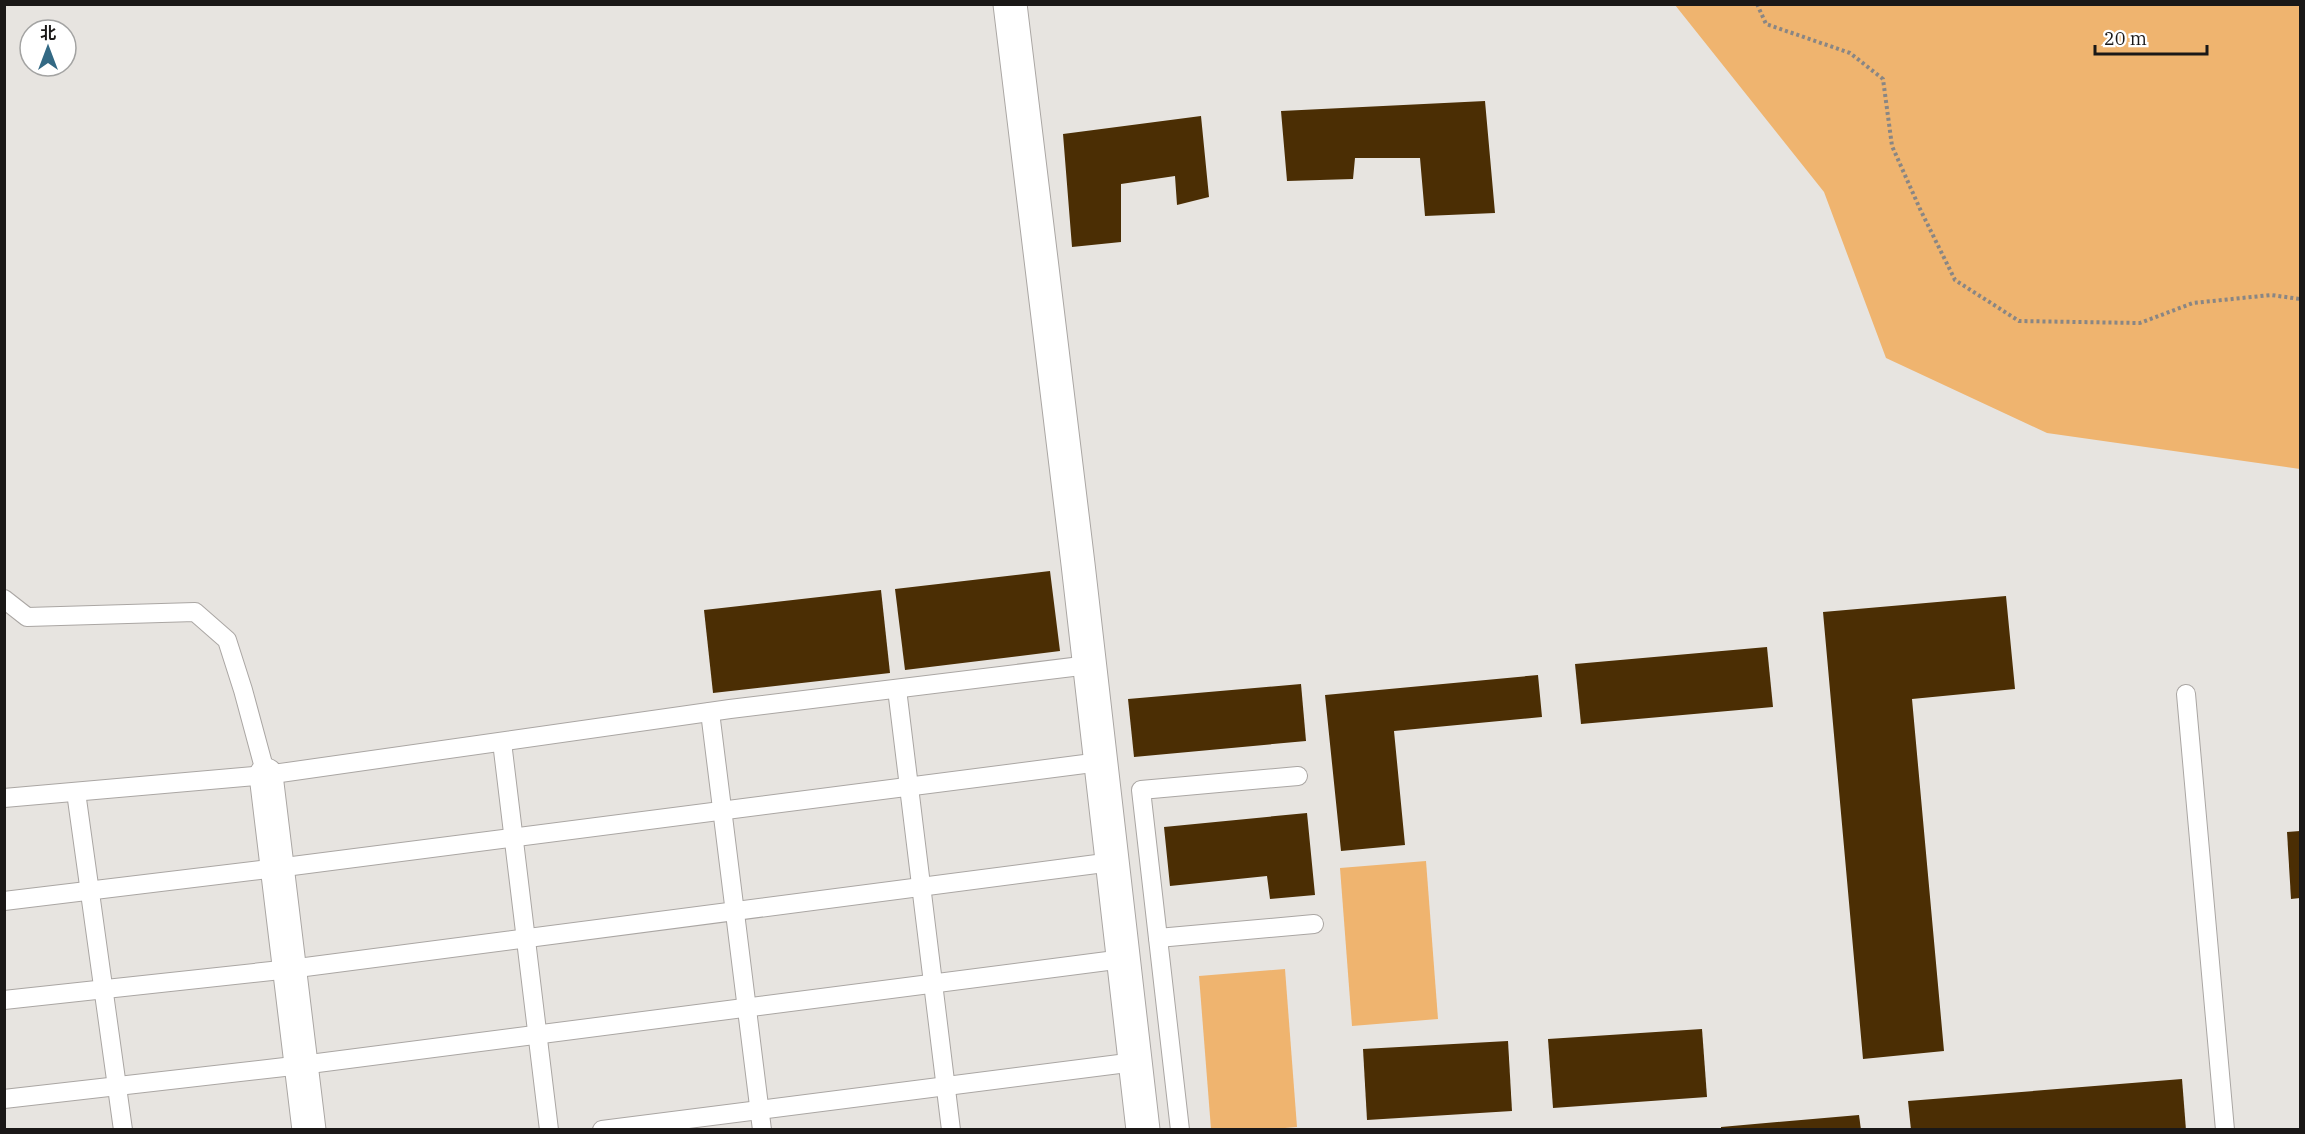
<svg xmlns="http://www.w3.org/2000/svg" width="2305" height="1134" viewBox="0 0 2305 1134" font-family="'IBM Plex Serif','Noto Sans SC',serif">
<rect width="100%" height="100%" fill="#e7e4e0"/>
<!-- green -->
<g fill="#efb46f">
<path d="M1675 5H2300V469L2047 433 1886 358 1824 192Z"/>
<path d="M1426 861 1438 1019 1352 1026 1340 868Z"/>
<path d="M1285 969 1297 1127 1262 1130 1211 1129 1199 976Z"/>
</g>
<!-- building -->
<g fill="#4b2e04">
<path d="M1485 101 1495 213 1425 216 1420 158H1355L1353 179 1287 181 1281 111Z"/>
<path d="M1201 116 1209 197 1177 205 1175 176 1121 184V242L1072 247 1063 134Z"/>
<path d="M1050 571 1060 651 905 670 895 589Z"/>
<path d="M881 590 890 673 713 693 704 610Z"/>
<path d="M2006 596 2015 689 1912 699 1944 1051 1863 1059 1823 612Z"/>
<path d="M1767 647 1773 707 1581 724 1575 664Z"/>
<path d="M1538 675 1542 717 1394 731 1405 845 1341 851 1325 695Z"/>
<path d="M1301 684 1306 741 1134 757 1128 699Z"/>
<path d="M1307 813 1315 895 1270 899 1267 876 1170 886 1164 827Z"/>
<path d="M2300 831V898L2291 899 2287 832Z"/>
<path d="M1702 1029 1707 1097 1553 1108 1548 1039Z"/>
<path d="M1508 1041 1512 1111 1367 1120 1363 1049Z"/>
<path d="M2182 1079 2186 1130H1911L1908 1101Z"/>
<path d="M1859 1115 1861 1130H1721V1127Z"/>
</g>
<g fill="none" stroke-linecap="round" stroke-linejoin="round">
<defs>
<g id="service">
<path d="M4 599 27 617 195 612 227 640 243 690 266 775"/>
<path d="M897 689 951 1130"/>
<path d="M2186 694 2225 1130"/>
<path d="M710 712 762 1130"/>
<path d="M502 742 549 1130"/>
<path d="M76 792 123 1130"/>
<path d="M4 798 266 775 730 709 1089 665"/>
<path d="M4 901 277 868 1100 762"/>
<path d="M1158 938 1314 924"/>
<path d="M4 1000 290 969 1112 862"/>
<path d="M4 1099 302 1065 1123 959"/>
<path d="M602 1130 1135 1062"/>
<path d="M1180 1130 1141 790 1298 776"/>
</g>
<path id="minor" d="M266 775 309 1130"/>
<path id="secondary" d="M1010 4 1078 564 1143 1130"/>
</defs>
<!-- service casing -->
<use href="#service" stroke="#aaa6a3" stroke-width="20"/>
<!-- minor casing -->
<use href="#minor" stroke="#aaa6a3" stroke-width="35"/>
<!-- secondary casing -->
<use href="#secondary" stroke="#aaa6a3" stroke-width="35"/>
<!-- path -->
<path stroke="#898684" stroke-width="4" stroke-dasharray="3 3" stroke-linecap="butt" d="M1757 4 1766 24 1850 53 1883 79 1892 146 1920 209 1955 280 2019 321 2140 323 2193 303 2271 295 2300 299"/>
<!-- service -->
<use href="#service" stroke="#fff" stroke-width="18"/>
<!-- minor -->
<use href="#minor" stroke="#fff" stroke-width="33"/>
<!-- secondary -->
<use href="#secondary" stroke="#fff" stroke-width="33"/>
</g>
<!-- border -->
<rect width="2305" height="1134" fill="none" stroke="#1a1817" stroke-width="12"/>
<!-- north arrow -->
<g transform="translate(48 48)"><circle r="28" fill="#ffffff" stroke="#a3a3a2" stroke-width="1.5"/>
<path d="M0-4.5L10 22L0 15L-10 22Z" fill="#336984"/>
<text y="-9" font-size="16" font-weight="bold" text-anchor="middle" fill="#1a1817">北</text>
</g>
<!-- scale -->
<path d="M2095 45v9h112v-9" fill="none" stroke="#1a1817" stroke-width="3"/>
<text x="2104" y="45" font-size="18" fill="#1a1817" stroke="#ffffff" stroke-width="4.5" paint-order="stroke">20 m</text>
</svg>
